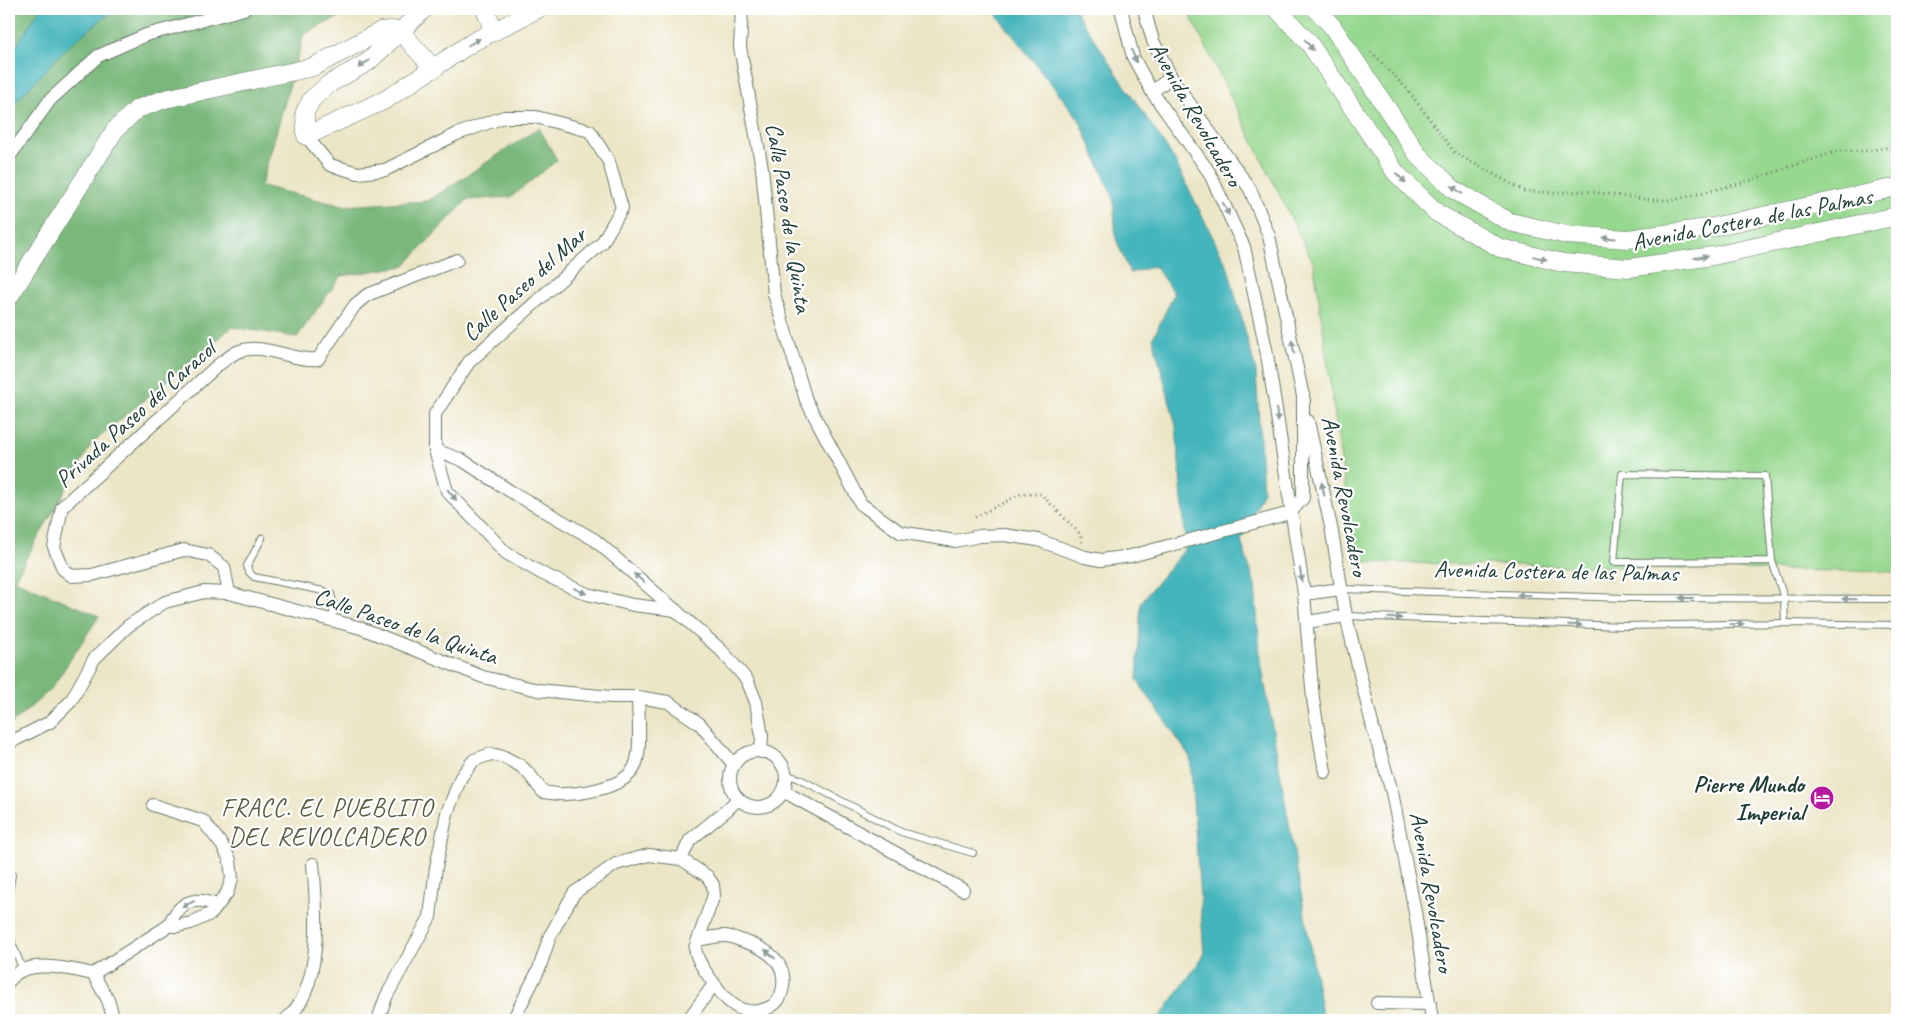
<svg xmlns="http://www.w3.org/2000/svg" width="1906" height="1029" viewBox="0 0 1906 1029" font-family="Caveat,sans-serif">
<rect width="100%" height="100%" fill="#fff"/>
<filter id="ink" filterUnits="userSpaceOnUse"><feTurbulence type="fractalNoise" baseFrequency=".02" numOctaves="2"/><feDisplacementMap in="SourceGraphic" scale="10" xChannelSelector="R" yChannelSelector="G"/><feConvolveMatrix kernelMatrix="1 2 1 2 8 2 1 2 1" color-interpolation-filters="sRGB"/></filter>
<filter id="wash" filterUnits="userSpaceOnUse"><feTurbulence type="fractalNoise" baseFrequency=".0096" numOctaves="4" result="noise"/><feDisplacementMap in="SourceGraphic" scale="20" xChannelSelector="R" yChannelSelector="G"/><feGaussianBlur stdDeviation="1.12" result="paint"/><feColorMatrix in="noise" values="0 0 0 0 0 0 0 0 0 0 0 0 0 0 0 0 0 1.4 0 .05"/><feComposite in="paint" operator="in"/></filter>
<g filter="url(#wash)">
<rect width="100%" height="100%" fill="#ece6c7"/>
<!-- green -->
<path fill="#97d88f" stroke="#5b8a62" d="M1187 9H1897V572L1355 562 1314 264Z"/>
<!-- forest -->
<path fill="#79b87a" stroke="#4c7a57" d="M9 9H356L304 34 261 186 343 206 428 201 539 128 557 160 511 197 467 200 404 266 341 276 297 337 232 327 92 443 14 580 99 616 51 689 9 726Z"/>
<!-- water -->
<g fill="#45b5bc" stroke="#327978">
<path d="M40 9H115L68 46 9 109V57Z"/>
<path d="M992 9H1074L1174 159 1228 268 1256 371 1263 491 1241 541 1255 585 1260 656 1323 1020H1158L1204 955 1190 757 1137 680 1141 602 1186 548 1176 426 1153 338 1174 294 1155 266 1130 273 1116 239 1113 197 1079 119Z"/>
</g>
</g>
<g filter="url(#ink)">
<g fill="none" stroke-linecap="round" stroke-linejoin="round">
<defs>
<g id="service">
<path d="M262 538 247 566 249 572 254 577 324 591 331 594 334 605 332 620"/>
<path d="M1772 561 1614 562 1622 474 1765 476 1772 561 1784 598 1785 623"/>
<path d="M1341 589 1625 598 1897 599"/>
<path d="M1346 616 1624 626 1785 623 1897 625"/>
<path d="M785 774 800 779 901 832 973 853"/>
<path d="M9 891 12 875"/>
<path d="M9 927 12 943 23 970"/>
</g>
<g id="minor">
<path d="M742 9 740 47 762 168 774 294 806 400 861 504 900 532 955 541 980 536 1004 535 1038 540 1085 557 1101 560 1131 556 1290 513 1303 498V395"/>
<path d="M1121 9 1133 57 1152 92 1209 172 1244 247 1266 349 1275 403 1304 594 1313 699 1325 772"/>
<path d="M1144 9 1153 41 1171 77 1250 189 1269 236 1304 401"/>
<path d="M1152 92 1171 77"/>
<path d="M306 136 330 165 358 173 385 170 457 134 504 117H536L590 131 609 162 622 208 602 243 469 362 435 414V450L447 491 506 553 543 574 587 594 633 605 676 610"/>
<path d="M9 157 50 100 98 56 146 35 244 9"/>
<path d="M1308 421 1331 527 1346 616 1373 728 1392 792 1415 912 1432 1020"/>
<path d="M435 450 462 460 510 491 595 540 721 650 747 680 756 702 762 736 761 752"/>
<path d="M229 593 224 567 208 555 184 550 92 575 72 576 63 569 54 547 62 507 218 365C224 361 231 355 237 352 264 341 291 362 318 359L355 305 367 295 457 260"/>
<path d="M1304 594 1341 589"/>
<path d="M1307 622 1346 616"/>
<path d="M9 743 50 722 71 701 94 659 128 626 165 602 204 592 229 593 361 628 483 677 538 690 611 697H638L668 702 700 724 734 765"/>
<circle cx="758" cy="779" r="28"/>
<path d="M783 791 963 890"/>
<path d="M153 805 203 821 222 845 230 860 232 879 227 893 212 913 191 923 178 926H168"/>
<path d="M681 859 690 840 728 809 738 799"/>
<path d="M93 974 108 1000 114 1020"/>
<path d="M9 981C25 957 69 969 93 974L168 926C179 903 192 895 216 905"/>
<path d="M1377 1003 1430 1004"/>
<path d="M285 1020C324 991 317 906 313 864"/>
<path d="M378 1020 386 997 430 917 436 867 447 813 461 777 474 760 491 754 504 757 521 766 530 775 543 792C551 793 559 795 566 794 586 793 626 787 635 766 642 750 638 716 638 697"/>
<path d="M513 1020 539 969 550 936 574 893 616 864 649 855 681 859 707 876 713 885 714 895 695 948C697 963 710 978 719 990 731 1007 748 1017 768 1008 773 1006 779 1001 781 995 791 965 769 949 743 941 737 939 731 936 725 936 716 936 707 938 698 940"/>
<path d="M688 1020 714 984"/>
</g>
<g id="secondary">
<path d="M424 9 368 62 329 84 312 99 305 112 306 136 385 100 473 42 538 9"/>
<path d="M485 9 494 32"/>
<path d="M1277 9 1309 43 1396 173 1437 213 1500 248 1563 263 1629 268 1713 256 1897 216"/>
<path d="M1316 9 1332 26 1418 155 1454 190 1510 222 1567 235 1628 239 1708 228 1897 187"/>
<path d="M400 31 434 69"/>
<path d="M9 297 115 130 137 109 165 99 313 67 381 31 391 30 400 31"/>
</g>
</defs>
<!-- service casing -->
<use href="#service" stroke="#677867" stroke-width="8"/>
<!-- minor casing -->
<use href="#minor" stroke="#677867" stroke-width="14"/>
<!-- secondary casing -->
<use href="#secondary" stroke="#677867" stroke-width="19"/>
<!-- path -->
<g stroke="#677867" stroke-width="3" stroke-dasharray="1 4" stroke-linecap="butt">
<path d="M1371 52 1407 89 1455 153 1524 191 1554 193 1585 191 1650 200H1674L1742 183 1838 151H1865L1897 146"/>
<path d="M975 517 1021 494H1041L1080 534 1082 543"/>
</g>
<!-- service -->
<use href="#service" stroke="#fff" stroke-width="6"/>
<!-- minor -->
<use href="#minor" stroke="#fff" stroke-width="12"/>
<!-- secondary -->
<use href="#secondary" stroke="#fff" stroke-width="18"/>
</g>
<!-- one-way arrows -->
<defs><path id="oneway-solid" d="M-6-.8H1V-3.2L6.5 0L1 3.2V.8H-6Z" transform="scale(1.25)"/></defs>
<g fill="#8f9e9a">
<use href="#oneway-solid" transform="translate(474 42) rotate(-30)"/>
<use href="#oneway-solid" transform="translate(1309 45) rotate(52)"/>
<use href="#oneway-solid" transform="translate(1134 56) rotate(69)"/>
<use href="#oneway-solid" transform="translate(364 64) rotate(147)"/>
<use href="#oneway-solid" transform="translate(1401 178) rotate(44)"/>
<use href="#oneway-solid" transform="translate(1457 190) rotate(-145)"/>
<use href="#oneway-solid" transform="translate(1226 209) rotate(64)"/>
<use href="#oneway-solid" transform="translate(1609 238) rotate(-176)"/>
<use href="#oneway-solid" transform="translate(1701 257) rotate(-8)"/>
<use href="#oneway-solid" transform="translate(1540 258) rotate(13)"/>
<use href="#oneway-solid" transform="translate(1293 347) rotate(-101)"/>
<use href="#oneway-solid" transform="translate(1277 415) rotate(82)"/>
<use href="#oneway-solid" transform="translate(1323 489) rotate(-102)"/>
<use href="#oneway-solid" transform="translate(452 495) rotate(50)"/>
<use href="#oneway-solid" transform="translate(1301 575) rotate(81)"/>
<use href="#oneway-solid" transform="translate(639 578) rotate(-139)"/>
<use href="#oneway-solid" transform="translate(580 591) rotate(24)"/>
<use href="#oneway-solid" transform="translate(1524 595) rotate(-178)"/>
<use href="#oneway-solid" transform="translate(1686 598) rotate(180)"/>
<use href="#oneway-solid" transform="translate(1849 599) rotate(-179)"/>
<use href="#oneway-solid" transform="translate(1395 618) rotate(2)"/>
<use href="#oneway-solid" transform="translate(1737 624) rotate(-1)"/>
<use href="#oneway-solid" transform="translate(1575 625) rotate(2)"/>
<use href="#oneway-solid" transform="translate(188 904) rotate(155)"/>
<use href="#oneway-solid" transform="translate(770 954) rotate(-138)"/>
</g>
</g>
<!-- icons -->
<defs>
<symbol id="hotel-disc" viewBox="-11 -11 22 22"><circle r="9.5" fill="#b5179e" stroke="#fff"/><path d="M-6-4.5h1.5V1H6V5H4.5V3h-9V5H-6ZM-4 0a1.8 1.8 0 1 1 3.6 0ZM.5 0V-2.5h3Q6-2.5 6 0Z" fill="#fff"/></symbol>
</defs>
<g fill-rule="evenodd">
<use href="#hotel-disc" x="1808" y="784" width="28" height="28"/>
</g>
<g text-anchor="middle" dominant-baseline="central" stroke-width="4.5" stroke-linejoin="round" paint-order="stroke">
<!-- street labels -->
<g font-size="24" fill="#1f3d34" stroke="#fff">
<text transform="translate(1196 114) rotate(60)">Avenida Revolcadero</text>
<text transform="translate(789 218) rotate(81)">Calle Paseo de la Quinta</text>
<text transform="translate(1752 219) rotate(-11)">Avenida Costera de las Palmas</text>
<text transform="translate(524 284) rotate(-42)">Calle Paseo del Mar</text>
<text transform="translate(135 414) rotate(-42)">Privada Paseo del Caracol</text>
<text transform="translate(1345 496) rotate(79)">Avenida Revolcadero</text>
<text transform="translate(1556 571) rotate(1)">Avenida Costera de las Palmas</text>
<text transform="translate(406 626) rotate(19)">Calle Paseo de la Quinta</text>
<text transform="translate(1432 892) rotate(80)">Avenida Revolcadero</text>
</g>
<!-- poi labels -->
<g font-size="24" font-weight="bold" fill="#1f3d34" stroke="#fff" text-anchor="end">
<text x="1804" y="784">Pierre Mundo<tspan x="1804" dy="28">Imperial</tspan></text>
</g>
<!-- neighbourhood labels -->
<g font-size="25" letter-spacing="1" fill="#5d5f43" stroke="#fff">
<text x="327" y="808">FRACC. EL PUEBLITO<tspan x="327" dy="29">DEL REVOLCADERO</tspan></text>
</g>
</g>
<!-- margin -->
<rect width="1906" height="1029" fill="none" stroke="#fff" stroke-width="30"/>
</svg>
